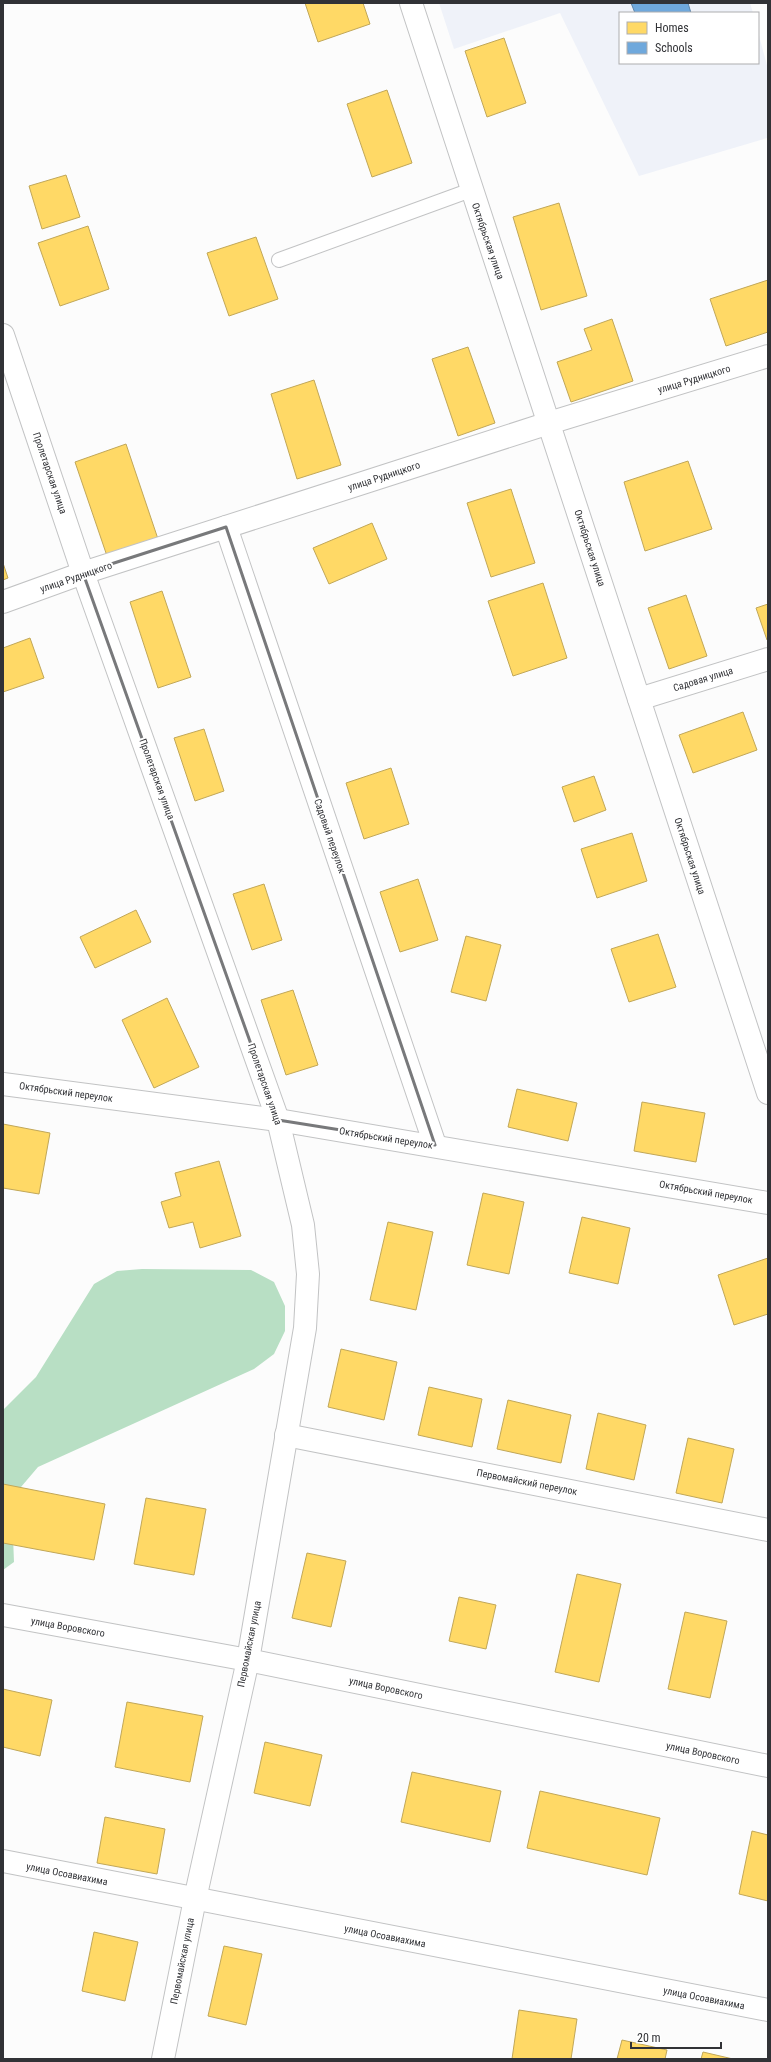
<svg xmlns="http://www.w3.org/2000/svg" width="771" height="2062" viewBox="0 0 771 2062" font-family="'Roboto Condensed',sans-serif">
<rect width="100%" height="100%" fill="#fcfcfc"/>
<!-- built -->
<path fill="#eff2f9" d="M439 3H750L753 13H620V63H758V32L768 69 767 138 639 176 560 13 454 49Z"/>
<!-- forest -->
<path fill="#b8dfc4" d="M142 1269 251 1270 274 1282 285 1306V1331L274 1354 254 1369 38 1467 21 1487 12 1511 14 1562 3 1570V1410L36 1377 94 1284 117 1271Z"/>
<!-- homes -->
<g fill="#ffd966" stroke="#c1a758">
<path d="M305 3H363L370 24 318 42Z"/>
<path d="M504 38 526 103 487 117 465 51Z"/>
<path d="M387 90 412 163 372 177 347 104Z"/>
<path d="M66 175 80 217 42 229 29 186Z"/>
<path d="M559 203 587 296 541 310 513 217Z"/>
<path d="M88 226 109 289 60 306 38 243Z"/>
<path d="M256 237 278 299 229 316 207 253Z"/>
<path d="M768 280V332L726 346 710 299Z"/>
<path d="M612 319 633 381 571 402 557 362 592 350 584 329Z"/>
<path d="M468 347 495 423 458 436 432 359Z"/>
<path d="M314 380 341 465 297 479 271 394Z"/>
<path d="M126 444 158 539 107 556 75 462Z"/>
<path d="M688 461 712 529 645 551 624 482Z"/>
<path d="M511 489 535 563 491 577 467 503Z"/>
<path d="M372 523 387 559 329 584 313 548Z"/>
<path d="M3 563 8 578 3 580Z"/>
<path d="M543 583 567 658 513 676 488 601Z"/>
<path d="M162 591 191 677 158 688 130 602Z"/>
<path d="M686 595 707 656 669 669 648 608Z"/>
<path d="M768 604V639L767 640 756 608Z"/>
<path d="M30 638 44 678 3 692V648Z"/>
<path d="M743 712 757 750 693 773 679 735Z"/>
<path d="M204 729 224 791 195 801 174 738Z"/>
<path d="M391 768 409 824 364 839 346 783Z"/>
<path d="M594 776 606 810 574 822 562 787Z"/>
<path d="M632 833 647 881 597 898 581 849Z"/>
<path d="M418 879 438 940 400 952 380 892Z"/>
<path d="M264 884 282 940 252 950 233 894Z"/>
<path d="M136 910 151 942 95 968 80 937Z"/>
<path d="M658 934 676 987 629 1002 611 949Z"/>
<path d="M466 936 501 945 486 1001 451 992Z"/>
<path d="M293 990 318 1065 286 1075 261 1000Z"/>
<path d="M167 998 199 1067 154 1088 122 1020Z"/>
<path d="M517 1089 577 1103 568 1141 508 1127Z"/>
<path d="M642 1102 705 1113 696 1162 634 1151Z"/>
<path d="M3 1124 50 1133 39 1194 3 1188Z"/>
<path d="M219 1161 241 1236 200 1248 193 1222 169 1228 161 1202 181 1196 175 1173Z"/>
<path d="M483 1193 524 1202 509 1274 467 1265Z"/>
<path d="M582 1217 630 1228 618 1284 569 1273Z"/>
<path d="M388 1222 433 1232 416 1310 370 1300Z"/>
<path d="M768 1258V1314L734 1325 718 1275Z"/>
<path d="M341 1349 397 1362 384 1420 328 1407Z"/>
<path d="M429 1387 482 1399 472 1447 418 1435Z"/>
<path d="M508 1400 571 1415 561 1463 497 1449Z"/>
<path d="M598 1413 646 1425 634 1480 586 1469Z"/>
<path d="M688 1438 734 1449 722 1503 676 1493Z"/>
<path d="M3 1484 105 1504 94 1560 3 1543Z"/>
<path d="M146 1498 206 1509 194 1575 134 1564Z"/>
<path d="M307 1553 346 1561 331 1627 292 1618Z"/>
<path d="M577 1574 621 1584 599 1682 555 1672Z"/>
<path d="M459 1597 496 1605 486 1649 449 1641Z"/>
<path d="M685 1612 727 1621 710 1698 668 1689Z"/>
<path d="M3 1689 52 1700 40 1756 3 1747Z"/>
<path d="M127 1702 203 1716 190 1782 115 1767Z"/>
<path d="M265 1742 322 1755 310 1806 254 1793Z"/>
<path d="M412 1772 501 1791 490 1842 401 1822Z"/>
<path d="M540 1791 660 1818 647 1875 527 1848Z"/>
<path d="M105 1817 165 1829 157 1874 97 1863Z"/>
<path d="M752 1831 768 1835V1901L739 1894Z"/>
<path d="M94 1932 138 1942 125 2001 82 1991Z"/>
<path d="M224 1946 262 1954 246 2025 208 2016Z"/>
<path d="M519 2010 577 2019 571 2059H512Z"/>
<path d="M622 2040 667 2050 665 2059H617Z"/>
<path d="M703 2052 733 2059H701Z"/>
</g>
<!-- schools -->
<path fill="#6fa8dc" stroke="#5c85aa" d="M631 3H688L691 13H635Z"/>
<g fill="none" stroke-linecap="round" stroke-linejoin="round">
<defs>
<path id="service" d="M279 260 471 190"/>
<g id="minor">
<path d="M411 3 768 1093"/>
<path d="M3 335 83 573 278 1120 303 1225 308 1274 305 1328 248 1660 195 1899 163 2059"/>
<path d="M226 527 435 1145"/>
<path d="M3 602 83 573 549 423 768 356"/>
<path d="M639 699 768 659"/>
<path d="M3 1084 278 1120 768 1203"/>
<path d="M286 1435 768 1530"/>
<path d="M3 1861 768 2010"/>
</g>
<path id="tertiary" d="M3 1615 248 1660 768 1766"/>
</defs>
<!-- service casing -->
<use href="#service" stroke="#c2c3c4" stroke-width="16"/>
<!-- minor casing -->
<use href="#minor" stroke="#c2c3c4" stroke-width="24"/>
<!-- tertiary casing -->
<use href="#tertiary" stroke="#c2c3c4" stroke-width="24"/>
<!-- service -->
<use href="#service" stroke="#fff" stroke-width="14"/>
<!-- minor -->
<use href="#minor" stroke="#fff" stroke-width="22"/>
<!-- tertiary -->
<use href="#tertiary" stroke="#fff" stroke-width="22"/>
</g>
<!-- marked area -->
<path fill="none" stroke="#78797b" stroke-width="3" stroke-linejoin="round" d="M226 527 435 1145 278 1120 83 573Z"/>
<g text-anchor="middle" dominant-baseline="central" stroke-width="4" stroke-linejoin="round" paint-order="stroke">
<!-- street labels -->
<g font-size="10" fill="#313236" stroke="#fff">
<text transform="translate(488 241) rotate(71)">Октябрьская улица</text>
<text transform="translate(694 379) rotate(-17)">улица Рудницкого</text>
<text transform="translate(50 473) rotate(71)">Пролетарская улица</text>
<text transform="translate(384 476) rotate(-18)">улица Рудницкого</text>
<text transform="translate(590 548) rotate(72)">Октябрьская улица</text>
<text transform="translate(76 577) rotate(-19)">улица Рудницкого</text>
<text transform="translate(703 679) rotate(-17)">Садовая улица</text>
<text transform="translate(157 779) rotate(70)">Пролетарская улица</text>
<text transform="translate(330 836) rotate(71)">Садовый переулок</text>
<text transform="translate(690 856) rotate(72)">Октябрьская улица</text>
<text transform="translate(265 1084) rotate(71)">Пролетарская улица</text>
<text transform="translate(66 1092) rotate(8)">Октябрьский переулок</text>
<text transform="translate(386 1138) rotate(9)">Октябрьский переулок</text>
<text transform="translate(706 1192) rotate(10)">Октябрьский переулок</text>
<text transform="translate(527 1482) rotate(11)">Первомайский переулок</text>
<text transform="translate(68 1627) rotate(10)">улица Воровского</text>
<text transform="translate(249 1644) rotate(-79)">Первомайская улица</text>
<text transform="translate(386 1688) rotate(12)">улица Воровского</text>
<text transform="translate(703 1753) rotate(12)">улица Воровского</text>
<text transform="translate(67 1874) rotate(11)">улица Осоавиахима</text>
<text transform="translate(385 1936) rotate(11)">улица Осоавиахима</text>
<text transform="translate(182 1961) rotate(-79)">Первомайская улица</text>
<text transform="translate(704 1998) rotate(11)">улица Осоавиахима</text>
</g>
</g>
<!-- border -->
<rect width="771" height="2062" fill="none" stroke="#313236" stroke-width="8"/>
<!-- legend -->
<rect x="619" y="12" width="140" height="52" fill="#ffffff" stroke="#adadaf"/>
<rect x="627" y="22" width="20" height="12" fill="#ffd966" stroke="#adadaf"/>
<text x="655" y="32" font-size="12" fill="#313236">Homes</text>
<rect x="627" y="42" width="20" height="12" fill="#6fa8dc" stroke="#adadaf"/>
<text x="655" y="52" font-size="12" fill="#313236">Schools</text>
<!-- scale -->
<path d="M631 2042v6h90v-6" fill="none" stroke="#313236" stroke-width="2"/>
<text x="637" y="2042" font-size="12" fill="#313236" stroke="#ffffff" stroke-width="3" paint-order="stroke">20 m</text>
</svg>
